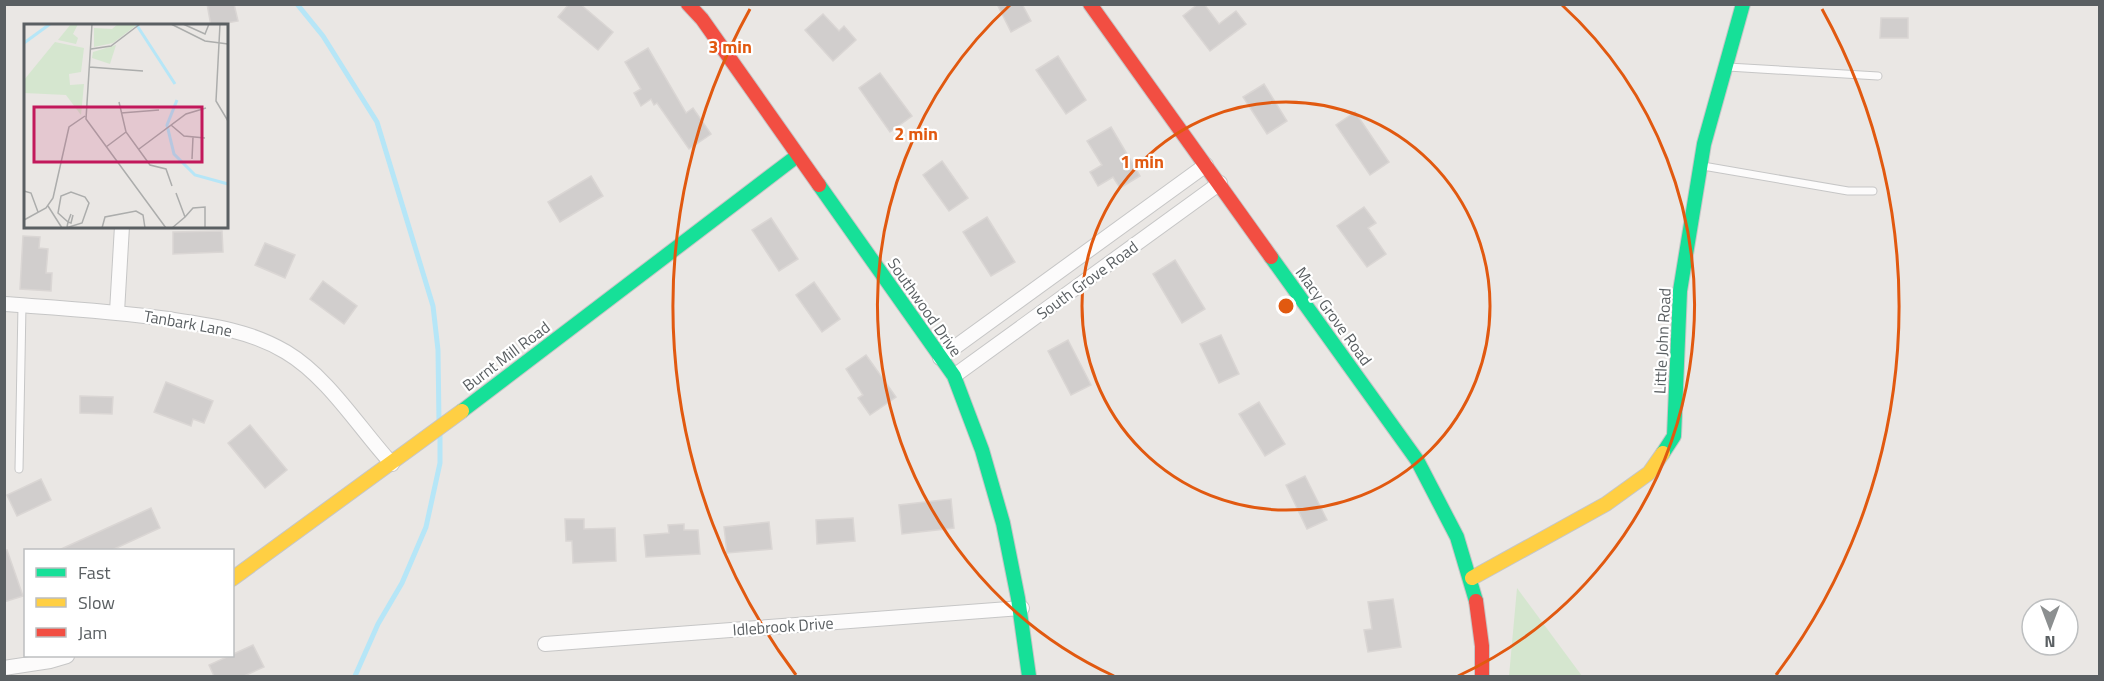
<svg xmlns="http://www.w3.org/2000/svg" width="2104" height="681" viewBox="0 0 2104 681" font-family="'Titillium Web',sans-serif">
<rect width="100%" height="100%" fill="#eae7e4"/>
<!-- green -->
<path fill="#d5e6cf" d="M1517 588 1582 676H1509Z"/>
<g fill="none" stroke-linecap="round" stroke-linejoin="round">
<!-- stream -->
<g stroke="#b6e6f7" stroke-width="5">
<path d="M297 4 323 36 377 122 433 306 438 350 439 422"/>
<path d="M355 676 378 624 402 583 426 527 440 463V435"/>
</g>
</g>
<!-- building -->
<g fill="#d1cecd" stroke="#dad6d4" stroke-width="1.5">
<path d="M207 4H234L238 21 211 26Z"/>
<path d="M569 4H580L613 32 598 50 558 17Z"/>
<path d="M997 4H1022L1031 21 1011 32Z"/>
<path d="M1198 4H1204L1219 24 1236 11 1246 24 1210 51 1183 16Z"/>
<path d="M823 14 839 31 844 26 856 40 833 61 805 30Z"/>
<path d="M1881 18H1908V38H1880Z"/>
<path d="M648 48 686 113 693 108 711 134 689 149 657 103 654 105 651 99 641 106 634 93 641 89 625 62Z"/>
<path d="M1058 56 1086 100 1066 114 1036 70Z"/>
<path d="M880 73 912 116 890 132 859 88Z"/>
<path d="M1264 84 1287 121 1267 134 1243 97Z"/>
<path d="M1355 112 1389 162 1370 175 1336 125Z"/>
<path d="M1111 127 1140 176 1120 188 1113 177 1098 186 1090 172 1102 165 1087 141Z"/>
<path d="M942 161 968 198 949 211 923 175Z"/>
<path d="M591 176 603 196 560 222 548 202Z"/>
<path d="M1364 207 1376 223 1368 228 1386 254 1367 267 1337 226Z"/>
<path d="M987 217 1015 262 991 276 963 232Z"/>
<path d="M771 218 798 259 779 271 752 230Z"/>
<path d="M222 231 223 252 173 254V232Z"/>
<path d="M23 236 40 237 39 248 48 249 46 273H52L51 291 20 289Z"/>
<path d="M265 243 295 255 285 278 255 265Z"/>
<path d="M1175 260 1205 309 1182 323 1153 274Z"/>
<path d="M323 281 357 306 344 324 310 299Z"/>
<path d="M814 282 840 319 822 332 796 295Z"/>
<path d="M1221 335 1239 374 1219 383 1200 344Z"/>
<path d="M1068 340 1091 385 1071 395 1048 351Z"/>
<path d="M866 355 896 397 870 415 858 398 863 395 846 369Z"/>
<path d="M166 382 213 401 204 423 193 419 191 426 154 412Z"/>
<path d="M80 396 113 397 112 414 80 413Z"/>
<path d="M1259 402 1285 444 1265 456 1239 414Z"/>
<path d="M250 425 287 470 265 488 228 443Z"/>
<path d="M1305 476 1327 520 1307 529 1286 485Z"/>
<path d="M41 479 51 500 17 516 7 495Z"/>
<path d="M951 499 954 528 902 534 899 505Z"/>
<path d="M151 508 160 528 112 550H59Z"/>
<path d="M853 518 855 541 817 544 816 520Z"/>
<path d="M565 519H584V529L615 528 616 561 573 563 572 541H566Z"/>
<path d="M769 522 772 549 727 553 724 527Z"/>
<path d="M684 524V530H698L700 554 646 557 644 535 669 533 668 525Z"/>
<path d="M7 550 23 596 4 602V551Z"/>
<path d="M1393 599 1401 647 1368 652 1364 630 1372 629 1368 602Z"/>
<path d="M253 645 264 667 244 676H214L209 665Z"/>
</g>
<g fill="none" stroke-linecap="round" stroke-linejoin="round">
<defs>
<g id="lane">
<path d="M1728 67 1878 76"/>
<path d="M1703 166 1848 191H1873"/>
<path d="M19 469 22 305"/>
</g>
<g id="street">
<path d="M4 304C59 308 114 311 168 319 209 325 249 330 286 352 328 377 359 428 392 464"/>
<path d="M117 312 122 226"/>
<path d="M940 358 1206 165"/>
<path d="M954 376 1220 183"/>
<path d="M545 644 1022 608"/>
<path d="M4 668 50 661 67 656"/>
</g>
<g id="fast">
<path d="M819 185 954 376 982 450 1003 523 1018 598 1029 676"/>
<path d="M1271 257 1417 460 1457 537 1476 601"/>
<path d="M462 411 797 156"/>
<path d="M1663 453 1674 436 1680 291 1704 144 1743 4"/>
</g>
<g id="slow">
<path d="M1472 578 1606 504 1649 473 1663 453"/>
<path d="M232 579 462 411"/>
</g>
<g id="jam">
<path d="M688 4 702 19 819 185"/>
<path d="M1090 4 1271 257"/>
<path d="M1476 601 1482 646V676"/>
</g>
</defs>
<!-- lane casing -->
<use href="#lane" stroke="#c6c6c6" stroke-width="9"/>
<!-- street casing -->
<use href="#street" stroke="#c6c6c6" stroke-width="16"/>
<!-- fast casing -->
<use href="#fast" stroke="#c6c6c6" stroke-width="16"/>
<!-- slow casing -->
<use href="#slow" stroke="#c6c6c6" stroke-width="16"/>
<!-- jam casing -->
<use href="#jam" stroke="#c6c6c6" stroke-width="16"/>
<!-- lane -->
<use href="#lane" stroke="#fcfbfb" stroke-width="7"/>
<!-- street -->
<use href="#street" stroke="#fcfbfb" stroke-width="14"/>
<!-- fast -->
<use href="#fast" stroke="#16e098" stroke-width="14"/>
<!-- slow -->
<use href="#slow" stroke="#ffcf43" stroke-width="14"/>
<!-- jam -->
<use href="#jam" stroke="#f24e42" stroke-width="14"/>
</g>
<!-- distance rings -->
<g fill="none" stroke="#e15910" stroke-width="3">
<circle cx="1286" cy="306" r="204"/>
<path d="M1114 676A408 408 0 0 1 1010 5M1562 5A408 408 0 0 1 1458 676"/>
<path d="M796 675A613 613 0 0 1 750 9M1822 9A613 613 0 0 1 1776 675"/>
</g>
<g text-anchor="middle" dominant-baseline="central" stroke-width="4.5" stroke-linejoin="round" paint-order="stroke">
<!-- street labels -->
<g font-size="16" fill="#5a5f62" stroke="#fff">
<text transform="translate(1087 280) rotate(-36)">South Grove Road</text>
<text transform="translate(925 307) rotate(55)">Southwood Drive</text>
<text transform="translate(1334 316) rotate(54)">Macy Grove Road</text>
<text transform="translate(188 323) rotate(10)">Tanbark Lane</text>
<text transform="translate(1662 341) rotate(-87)">Little John Road</text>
<text transform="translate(506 356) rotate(-37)">Burnt Mill Road</text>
<text transform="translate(783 626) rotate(-4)">Idlebrook Drive</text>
</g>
</g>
<!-- overview -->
<g transform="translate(24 24)">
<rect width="204" height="204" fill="#eae7e4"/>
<path d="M47 0H54L49 10 54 14 52 20 34 16ZM94 0H114L89 19 70 23V4L88 5ZM31 18 60 24 57 48 45 50 46 61 60 60 57 91 42 71 0 69V56ZM92 21 86 40 68 34 69 28Z" fill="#d5e6cf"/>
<path fill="none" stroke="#b6e6f7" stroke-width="3" d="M112 0 151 60M0 19 26 0M153 76 143 101 150 130 171 151 204 160"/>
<path fill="none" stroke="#acadac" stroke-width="1.5" d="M68 0 62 95 142 204M147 0 181 17 204 20M159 0 181 10 185 0M196 0 192 77 204 97M67 25 87 22 116 0M65 43 119 47M95 78 102 108 126 141 142 145 148 162M97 89 135 86M147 101 160 112 181 114M82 123 102 108M115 125 162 90 182 84M168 135 169 113M0 167 7 169 14 188M29 174 45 103 61 92M24 182 38 204M47 190 44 198 47 199 49 191M161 193 169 184 181 183V204M0 196 22 184 29 174M42 204 58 199 65 179 61 173 47 168 37 172 34 189 44 198 43 203M78 204 81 193 112 187 119 191 121 204M148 204 161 193 152 169"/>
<path fill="#c2185b" fill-opacity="0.15" stroke="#c2185b" stroke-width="3" d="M10 83H178V138H10Z"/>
<rect width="204" height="204" fill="none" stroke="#5a5f62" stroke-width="3"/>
</g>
<circle cx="1286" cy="306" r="9" fill="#e15910" stroke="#fff" stroke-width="3"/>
<g font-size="18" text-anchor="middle" font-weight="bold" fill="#e15910" stroke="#fff" stroke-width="4.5" stroke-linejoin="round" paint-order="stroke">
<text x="730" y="53">3 min</text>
<text x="916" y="140">2 min</text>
<text x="1142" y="168">1 min</text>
</g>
<!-- border -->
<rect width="2104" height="681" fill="none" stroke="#5a5f62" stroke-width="12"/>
<!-- legend -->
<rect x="24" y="549" width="210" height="108" fill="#ffffff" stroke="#bdbfc0" stroke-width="1.5"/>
<rect x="36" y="568" width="30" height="9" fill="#16e098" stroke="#bdbfc0" stroke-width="1.5"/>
<text x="78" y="579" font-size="18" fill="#5a5f62">Fast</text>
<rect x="36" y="598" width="30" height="9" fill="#ffcf43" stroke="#bdbfc0" stroke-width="1.5"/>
<text x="78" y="609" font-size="18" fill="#5a5f62">Slow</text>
<rect x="36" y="628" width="30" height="9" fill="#f24e42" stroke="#bdbfc0" stroke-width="1.5"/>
<text x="78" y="639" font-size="18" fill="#5a5f62">Jam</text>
<!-- north arrow -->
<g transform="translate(2050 627) rotate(180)"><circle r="28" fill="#ffffff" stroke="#bdbfc0" stroke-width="1.5"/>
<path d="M0-4.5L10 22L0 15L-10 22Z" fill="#8c8f90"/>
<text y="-9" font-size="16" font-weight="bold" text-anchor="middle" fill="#5a5f62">N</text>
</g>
</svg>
